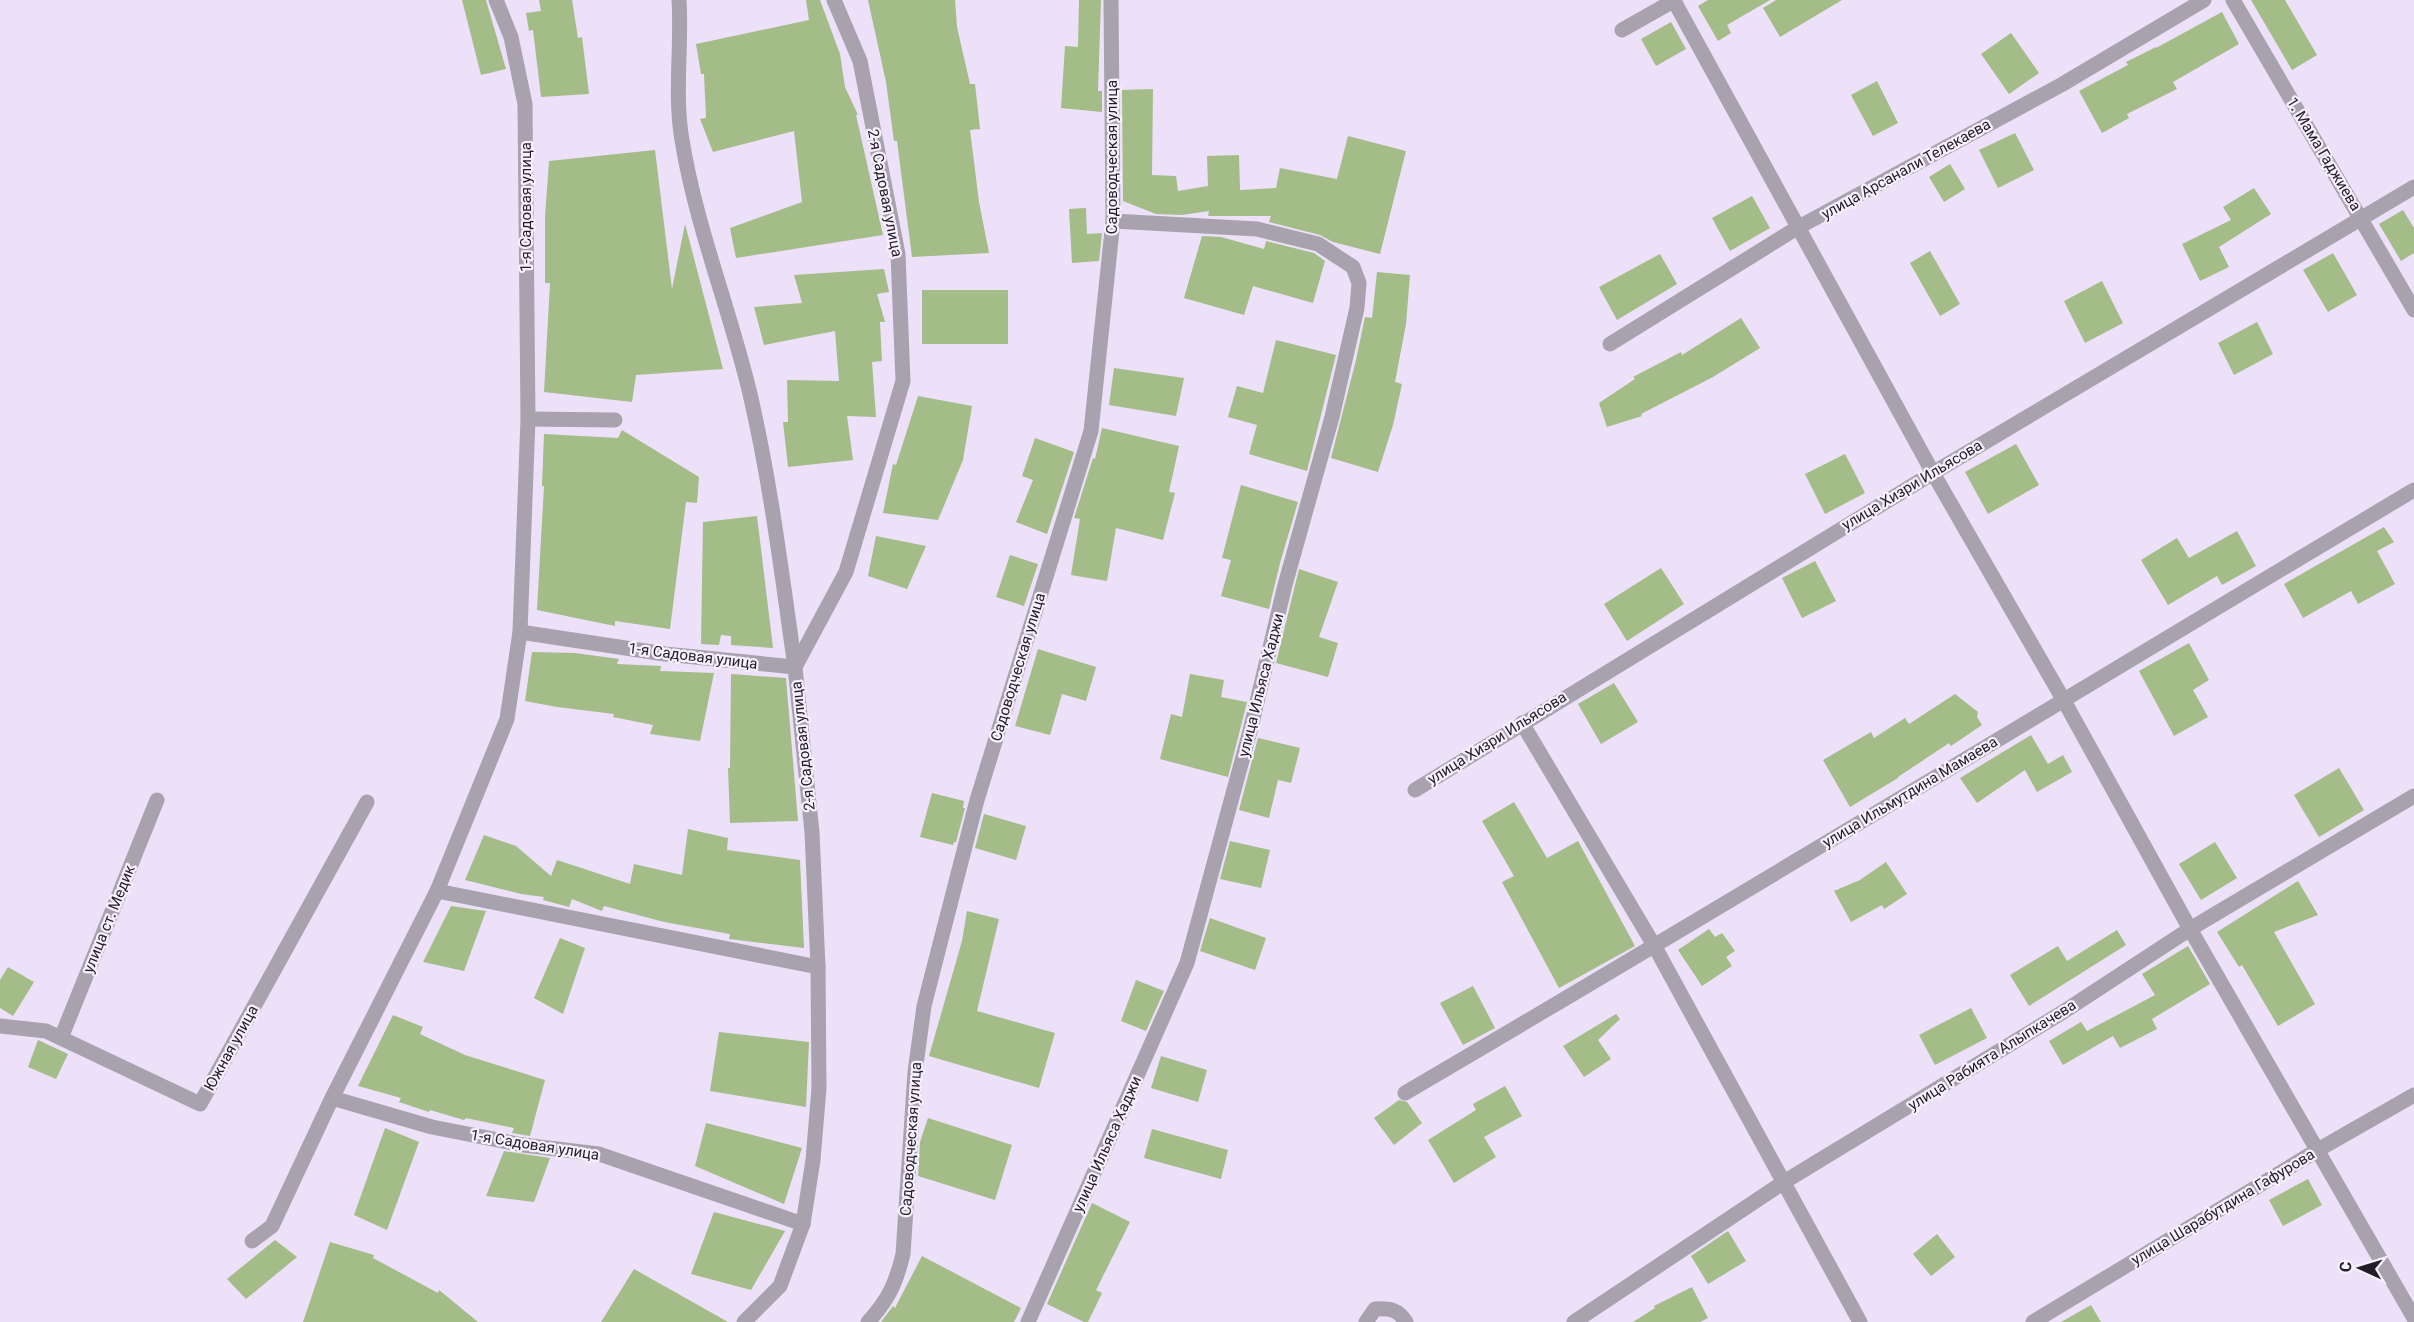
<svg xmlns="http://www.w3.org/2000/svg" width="2414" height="1322" viewBox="0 0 2414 1322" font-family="Roboto,sans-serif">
<rect width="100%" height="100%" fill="#ede0f9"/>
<!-- building -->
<g fill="#a3bc88">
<path d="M462 0H486L506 69 481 75Z"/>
<path d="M539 0H572L578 38 582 37 589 94 541 97 533 30 529 31 526 13 541 11Z"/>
<path d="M806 0H820L840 54 845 87 858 115H856L883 235 736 258 730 228 802 202 794 131 713 152 700 119 706 118 704 74H701L696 44 809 20Z"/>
<path d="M868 0H955L957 27 970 84H975L980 129 970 130 979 202 989 253 912 257 897 141H894L886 82Z"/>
<path d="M1079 0H1101L1098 91H1102V112L1061 108 1065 46 1078 47Z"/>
<path d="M1708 0H1770L1727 25 1731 33 1718 41 1698 6Z"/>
<path d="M1776 0H1842L1780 37 1763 8Z"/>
<path d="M2251 0H2285L2317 55 2292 70Z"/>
<path d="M2222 12 2239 44 2173 82 2177 89 2127 114 2129 118 2102 133 2079 91 2128 65 2126 62 2156 47V48Z"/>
<path d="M1671 22 1686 49 1656 66 1641 39Z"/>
<path d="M2011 33 2039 73 2009 94 1981 54Z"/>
<path d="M1877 81 1898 123 1873 136 1851 95Z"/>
<path d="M1153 89 1152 175 1176 176 1178 191 1208 186 1207 156 1239 155 1240 190 1276 188 1280 168 1337 179 1348 136 1406 151 1380 254 1333 242 1320 235 1269 222 1271 216H1208L1209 211 1182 215 1156 214 1123 201 1122 90Z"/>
<path d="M2015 133 2034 170 1998 188 1979 150Z"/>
<path d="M655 150 672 289 685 224 723 369 636 375 632 402 544 392 550 283H545V217L549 161Z"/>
<path d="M1950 164 1965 189 1944 202 1929 177Z"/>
<path d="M2254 188 2271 214 2219 247 2229 267 2200 281 2182 244 2231 220 2223 207Z"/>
<path d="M1752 196 1770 228 1730 251 1712 218Z"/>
<path d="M1086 208 1087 234 1102 233 1099 261 1072 263 1069 209Z"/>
<path d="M2403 210 2414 228V253L2401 261 2379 224Z"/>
<path d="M1202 236 1221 237 1264 249 1266 241 1314 253 1325 261 1313 303 1253 286 1244 315 1184 298Z"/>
<path d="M1930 251 1960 304 1940 316 1910 263Z"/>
<path d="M2333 253 2357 295 2328 312 2303 270Z"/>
<path d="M1660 254 1677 284 1617 320 1599 287Z"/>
<path d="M884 269 889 292 877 294 885 322H880L882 361 872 362 876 417 847 416 853 460 788 467 783 422H788L787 380 839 381 835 331 764 345 754 307 802 303 794 275Z"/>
<path d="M1377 272 1410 275 1406 324 1395 382 1402 384 1393 425 1378 472 1331 458 1356 360 1365 317 1372 318Z"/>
<path d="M2102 281 2123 323 2085 343 2064 301Z"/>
<rect x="922" y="290" width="86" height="54"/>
<path d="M1741 318 1760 348 1713 377 1641 414 1642 416 1607 427 1599 403 1635 379 1633 377 1681 352 1682 355Z"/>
<path d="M2257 322 2273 354 2234 375 2218 343Z"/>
<path d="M1276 340 1336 355 1307 471 1249 454 1257 425 1228 417 1237 386 1263 393Z"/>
<path d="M1114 368 1184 378 1176 416 1109 405Z"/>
<path d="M918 396 972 406 963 460 938 520 883 513 893 464 896 465Z"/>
<path d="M1102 428 1179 446 1169 492 1175 493 1163 540 1116 528 1107 581 1071 575 1080 519 1074 518 1093 458 1095 459Z"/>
<path d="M622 430 699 477 697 503 686 502 670 629 615 621V626L537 610 544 486H542L544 434 618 438Z"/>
<path d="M1035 438 1074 452 1047 534 1016 522 1033 480 1022 476Z"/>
<path d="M2016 444 2039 485 1988 514 1965 472Z"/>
<path d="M1845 454 1865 493 1825 514 1805 474Z"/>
<path d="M1241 485 1298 502 1280 563 1269 609 1221 596 1231 560 1222 558Z"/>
<path d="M757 516 773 648 731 645V636L721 635 719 645 701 644 703 522Z"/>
<path d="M2384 527 2394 542 2377 551 2395 584 2358 604 2351 591 2303 618 2284 584Z"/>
<path d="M2237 531 2256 566 2222 585 2217 576 2168 605 2141 560 2177 538 2189 558Z"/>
<path d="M876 536 926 546 907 589 868 576Z"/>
<path d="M1010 555 1038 564 1024 606 996 597Z"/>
<path d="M1815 561 1836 601 1802 618 1782 578Z"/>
<path d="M1661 568 1684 604 1627 641 1604 604Z"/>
<path d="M1299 569 1338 582 1319 637 1338 643 1328 677 1276 663Z"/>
<path d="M2189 643 2209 680 2193 690 2208 717 2174 736 2139 671Z"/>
<path d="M1038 649 1096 667 1086 701 1062 694 1050 735 1015 726Z"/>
<path d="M532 652 575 653 619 659 617 664 661 666 660 671 714 673 700 741 650 734 653 725 613 717 614 714 557 707 525 701Z"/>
<path d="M731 674 786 678 798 821 730 823 728 768H730Z"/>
<path d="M1190 674 1224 680 1221 697 1247 702 1228 777 1160 759 1171 714 1182 717Z"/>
<path d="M1614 683 1638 722 1601 744 1578 704Z"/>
<path d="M1955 694 1978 712 1977 717 1982 725 1951 746 1949 743 1898 777V778L1850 807 1823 760 1871 732 1874 738 1905 718 1909 724Z"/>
<path d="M2031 735 2048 764 2063 755 2072 772 2037 792 2025 770 1977 803 1960 778Z"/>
<path d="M1258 738 1300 748 1291 783 1278 780 1269 818 1239 810Z"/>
<path d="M2339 768 2364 810 2319 837 2294 795Z"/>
<path d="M932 793 964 801 963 808H965L956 842H954L953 845 920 837Z"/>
<path d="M1514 802 1547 858 1578 841 1635 946 1559 988 1502 882 1514 876 1482 821Z"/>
<path d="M984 814 1026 826 1016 860 975 848Z"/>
<path d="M688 829 728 838 727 850 800 860 804 948 729 939 730 934 664 922 604 906 602 911 572 899 569 907 543 900 544 897 521 894 465 880 484 835 516 846 551 876 557 860 630 884 634 864 682 875Z"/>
<path d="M1230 841 1270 850 1261 888 1220 879Z"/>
<path d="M2215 842 2237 878 2201 900 2179 864Z"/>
<path d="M1886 862 1907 894 1884 909 1882 905 1851 922 1834 891 1860 880Z"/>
<path d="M2298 881 2318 915 2274 932 2315 1004 2278 1026 2242 965 2239 967 2217 932Z"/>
<path d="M451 906 486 911 464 971 423 962Z"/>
<path d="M967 911 999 919 977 1011 1055 1033 1039 1088 929 1056 962 941Z"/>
<path d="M1210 918 1266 938 1255 970 1200 951Z"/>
<path d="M1709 929 1715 937 1722 933 1735 951 1726 957 1732 966 1702 986 1678 950Z"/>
<path d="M2117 930 2126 945 2029 1006 2010 975 2058 946 2067 961Z"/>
<path d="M560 938 585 948 563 1014 534 998Z"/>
<path d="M2188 946 2210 984 2152 1019 2157 1029 2120 1048 2113 1036 2063 1065 2049 1041 2081 1022 2087 1031 2155 995 2142 974Z"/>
<path d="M8 967 34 982 13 1016 0 1008V980Z"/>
<path d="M1136 980 1164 991 1146 1031 1121 1021Z"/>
<path d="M1473 986 1495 1028 1463 1045 1440 1003Z"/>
<path d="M1971 1008 1987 1038 1935 1065 1919 1035Z"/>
<path d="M1616 1014 1620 1019 1598 1040 1611 1059 1584 1077 1563 1046Z"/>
<path d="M393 1015 423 1027 420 1034 465 1055 545 1080 530 1136 512 1133 514 1128 466 1118 464 1120 430 1110 429 1112 399 1102 401 1098 358 1086Z"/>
<path d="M719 1032 809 1042 806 1107 710 1091Z"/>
<path d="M38 1040 68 1054 56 1079 28 1067Z"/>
<path d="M1161 1056 1207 1070 1198 1102 1151 1088Z"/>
<path d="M1505 1086 1522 1116 1484 1137 1496 1157 1454 1183 1428 1140 1476 1110 1473 1104Z"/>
<path d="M1399 1100 1407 1102 1422 1123 1394 1145 1374 1118Z"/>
<path d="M928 1118 1012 1145 995 1200 918 1176 920 1142Z"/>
<path d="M706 1123 802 1148 784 1204 695 1166Z"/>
<path d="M385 1128 419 1142 387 1230 354 1215Z"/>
<path d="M1152 1129 1228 1150 1221 1179 1144 1158Z"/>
<path d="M504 1151 550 1158 534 1202 486 1196Z"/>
<path d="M2308 1179 2322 1205 2283 1226 2269 1200Z"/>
<path d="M1092 1203 1130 1222 1096 1290 1102 1293 1088 1322H1084L1047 1304Z"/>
<path d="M714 1212 785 1231 751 1290 691 1274Z"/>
<path d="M1728 1231 1746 1261 1708 1284 1691 1256Z"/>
<path d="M1937 1234 1955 1257 1931 1276 1913 1254Z"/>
<path d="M275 1240 297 1257 246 1299 227 1279Z"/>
<path d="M330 1242 374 1255 373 1258 438 1293 439 1290 478 1322H303Z"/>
<path d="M922 1256 1021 1308 1014 1322H881L893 1306 895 1308Z"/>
<path d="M634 1269 728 1322H601Z"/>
<path d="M1692 1287 1708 1318 1700 1322H1633L1655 1308 1654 1306Z"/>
<path d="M2091 1305 2101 1322H2061Z"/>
</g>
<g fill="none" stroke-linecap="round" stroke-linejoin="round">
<!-- street -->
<g stroke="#a7a2ad" stroke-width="15">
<path d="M2233 0 2414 310"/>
<path d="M1674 1 1933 473 2063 699 2190 929 2414 1318"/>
<path d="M1622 30 1675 0"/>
<path d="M1610 344 1797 228 2061 85 2204 0"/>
<path d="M528 419 615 420"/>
<path d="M520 632 665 654 795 667C782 576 771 484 750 394 730 309 696 227 682 140 674 94 682 47 679 0"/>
<path d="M1522 723 1655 947 1860 1322"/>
<path d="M1415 790 1933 473 2414 187"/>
<path d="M437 891 818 967"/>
<path d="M0 1026 46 1031 200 1104 367 802"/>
<path d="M61 1038 157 800"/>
<path d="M1405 1093C1743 895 2077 691 2414 490"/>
<path d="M332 1098 432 1127 523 1145 599 1154 803 1224"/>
<path d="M252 1241 272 1226 332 1098 437 891 507 719 520 632 528 419 525 104 511 37 496 0"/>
<path d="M744 1322 780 1286 803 1224 813 1160 819 1088 818 967 812 832 795 667 846 572 903 381 898 254 860 61 834 0"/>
<path d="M868 1322C889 1299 896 1283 903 1254L915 1072 924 1006 977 800 1091 431 1113 221 1111 0"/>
<path d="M1028 1322 1187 963 1250 731 1285 585 1332 417 1357 308 1359 283 1353 267 1318 244 1257 229 1113 221"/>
<path d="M1366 1322 1375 1309C1389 1308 1398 1309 1406 1322"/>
<path d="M1574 1322 1784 1182 2063 1012 2190 929 2414 796"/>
<path d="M2033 1322 2316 1151 2414 1095"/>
</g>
</g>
<g text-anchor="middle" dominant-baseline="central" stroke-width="4.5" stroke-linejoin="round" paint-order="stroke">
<!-- street labels -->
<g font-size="15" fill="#221d26" stroke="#f7f0ff">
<text transform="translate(2324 154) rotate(59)">1. Мама Гаджиева</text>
<text transform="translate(1112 157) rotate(-90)">Садоводческая улица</text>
<text transform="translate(1906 169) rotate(-29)">улица Арсанали Телекаева</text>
<text transform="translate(885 193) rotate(79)">2-я Садовая улица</text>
<text transform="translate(526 207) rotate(-90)">1-я Садовая улица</text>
<text transform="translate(1912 485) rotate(-31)">улица Хизри Ильясова</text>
<text transform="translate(693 656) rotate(7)">1-я Садовая улица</text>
<text transform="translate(1018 667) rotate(-73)">Садоводческая улица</text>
<text transform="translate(1261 685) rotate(-76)">улица Ильяса Хаджи</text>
<text transform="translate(1497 738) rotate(-32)">улица Хизри Ильясова</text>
<text transform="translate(803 746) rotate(-96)">2-я Садовая улица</text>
<text transform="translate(1910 792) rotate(-31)">улица Ильмутдина Мамаева</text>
<text transform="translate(109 919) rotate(-68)">улица ст. Медик</text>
<text transform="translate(231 1048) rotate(-61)">Южная улица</text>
<text transform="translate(1992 1055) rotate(-32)">улица Рабията Алыпкачева</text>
<text transform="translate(911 1139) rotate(-86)">Садоводческая улица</text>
<text transform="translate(1107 1144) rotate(-66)">улица Ильяса Хаджи</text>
<text transform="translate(535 1145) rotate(9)">1-я Садовая улица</text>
<text transform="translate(2223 1207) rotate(-31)">улица Шарабутдина Гафурова</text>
</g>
</g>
<!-- north arrow -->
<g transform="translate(2360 1268) rotate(274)" stroke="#f7f0ff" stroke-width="4.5" paint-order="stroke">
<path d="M0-4.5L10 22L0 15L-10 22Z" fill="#221d26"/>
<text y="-9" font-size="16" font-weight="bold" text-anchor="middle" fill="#221d26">С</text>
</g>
</svg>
